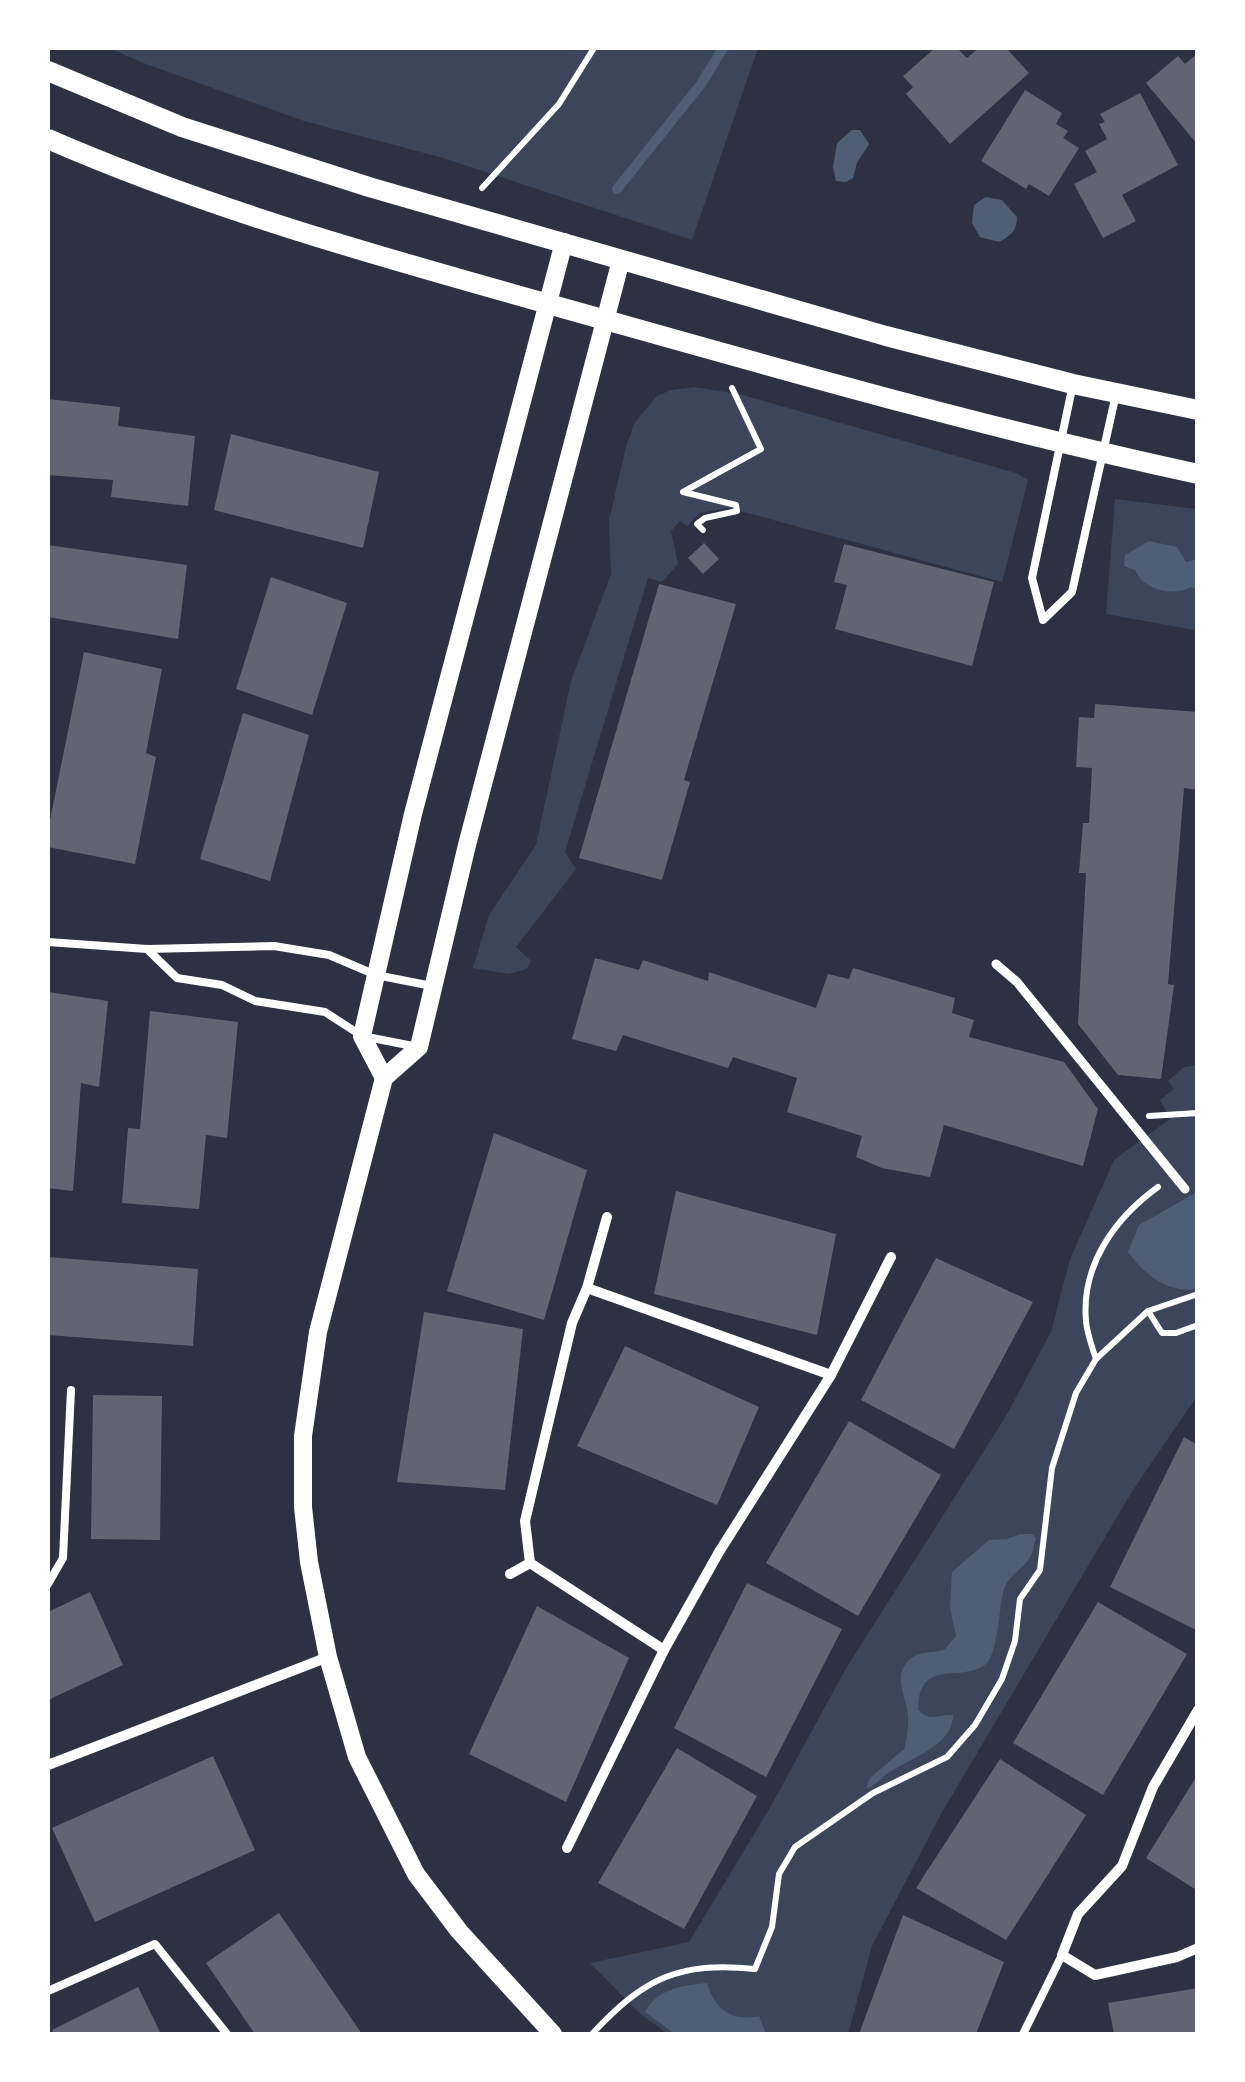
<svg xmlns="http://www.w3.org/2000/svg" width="1245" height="2082" viewBox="0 0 1245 2082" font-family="Cabin,sans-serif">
<rect width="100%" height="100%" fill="#2d3142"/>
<!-- green -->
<g fill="#3c4559">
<path d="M109 48H758L692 240 443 158 304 121 146 64Z"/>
<path d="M695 387 743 395 1016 473 1028 480 1002 582 729 508 700 513 687 526 680 521 671 531 678 564 662 582 648 578 565 852 576 869 516 947 531 961 527 969 508 974 473 968 489 915 536 845 571 681 611 574 609 520 627 443 635 422 657 396 671 390Z"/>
<path d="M1115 499 1197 509V634L1194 630 1106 614Z"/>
<path d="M1197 1065V1396L1133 1490 941 1814 872 1946 848 2034H668L638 2012 590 1963 689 1942 771 1806 845 1670 1006 1416 1051 1332 1070 1259 1114 1160 1170 1119 1160 1100 1174 1089 1168 1081 1184 1067Z"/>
</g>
<!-- water -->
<g fill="#4f5d75">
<path d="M852 130H860L869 144 857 163 853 178 846 182 836 181 833 167 837 143Z"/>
<path d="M986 197 1002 200 1017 217C1017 231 1011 235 999 242L980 237 972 223 974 205Z"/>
<path d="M1149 541 1177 547 1186 562 1197 559V590L1191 587C1172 597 1144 590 1135 570L1124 566 1125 555Z"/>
<path d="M1197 1192V1289C1168 1294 1144 1274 1128 1252L1139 1225Z"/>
<path d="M1020 1534H1032L1036 1538C1034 1543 1034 1548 1032 1553 1027 1567 1010 1573 1004 1589 999 1606 998 1654 986 1664 961 1684 919 1656 918 1710 932 1723 937 1714 953 1715 953 1746 910 1758 888 1773 881 1778 877 1784 869 1788L866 1787 871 1777 904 1749C907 1738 909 1727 908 1716 906 1694 890 1673 913 1657 923 1650 934 1654 945 1649L956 1636 950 1607 952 1572 989 1540 1007 1539Z"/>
<path d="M707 1983C715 2009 731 2022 759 2016L766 2034H675L645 2012C657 1989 683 1985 707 1983Z"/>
</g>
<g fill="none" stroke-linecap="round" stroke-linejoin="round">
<!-- stream -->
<path stroke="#4f5d75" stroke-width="10" d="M617 189 701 84 723 48"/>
</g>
<!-- building -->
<g fill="#626471">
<path d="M935 48H957L967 58 979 48H1006L1029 73 950 144 906 94 913 87 903 76Z"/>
<path d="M1198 53V145L1146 83 1178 56 1185 64Z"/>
<path d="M1025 90 1062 113 1056 124 1068 131 1063 138 1079 148 1049 196 1029 184 1026 189 981 161Z"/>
<path d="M1140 93 1178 165 1122 195 1136 221 1103 238 1074 184 1097 172 1085 151 1107 139 1099 124 1105 122 1100 114Z"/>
<path d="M48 399 120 407 118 426 195 436 188 506 111 497 113 480 48 475Z"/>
<path d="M231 434 379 472 363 548 214 510Z"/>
<path d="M704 543 719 559 703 574 688 558Z"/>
<path d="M844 544 994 582 972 666 835 629 847 585 834 582Z"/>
<path d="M48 545 187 565 178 639 48 617Z"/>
<path d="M271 577 347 603 312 715 236 689Z"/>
<path d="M659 584 736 604 684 780 690 782 662 880 579 858Z"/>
<path d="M84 652 162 669 146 753 156 757 135 864 48 847V830Z"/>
<path d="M1095 704 1198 712V790L1184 788 1168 984 1174 985 1161 1079 1118 1075 1078 1024 1086 873H1079L1083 823H1089L1092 768 1076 767 1079 717 1094 718Z"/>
<path d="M243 713 309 735 270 881 200 859Z"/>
<path d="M595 958 639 970 643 960 708 981 709 972 816 1008 828 974 849 979 853 968 955 998 952 1013 974 1020 969 1037 1064 1062 1098 1109 1083 1166 944 1125 930 1177 882 1168 856 1157 862 1136 787 1112 797 1078 733 1057 728 1068 623 1035 616 1051 572 1039Z"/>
<path d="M48 992 108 1001 99 1087 81 1083 73 1191 48 1188Z"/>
<path d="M150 1011 238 1022 227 1138 206 1135 199 1209 122 1203 128 1128 140 1129Z"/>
<path d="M494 1133 587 1170 544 1320 447 1291Z"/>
<path d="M676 1191 836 1234 817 1335 654 1294Z"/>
<path d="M48 1257 198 1269 193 1346 48 1335Z"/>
<path d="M936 1258 1033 1302 954 1449 861 1400Z"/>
<path d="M424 1312 523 1329 505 1490 397 1482Z"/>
<path d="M625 1346 759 1407 717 1505 577 1446Z"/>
<path d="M93 1395 162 1396 160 1540 91 1539Z"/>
<path d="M849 1421 941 1475 858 1616 766 1563Z"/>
<path d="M1184 1437 1198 1445V1631L1110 1587Z"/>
<path d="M747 1583 842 1629 766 1777 674 1728Z"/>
<path d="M90 1592 123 1665 48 1700V1612Z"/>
<path d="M1098 1602 1187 1654 1103 1795 1013 1743Z"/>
<path d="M537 1606 629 1658 566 1802 469 1754Z"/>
<path d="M677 1748 757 1796 684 1929 598 1883Z"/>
<path d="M213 1756 255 1850 95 1922 52 1828Z"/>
<path d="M1000 1759 1086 1815 1006 1940 916 1888Z"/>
<path d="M1198 1774V1891L1146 1858Z"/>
<path d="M279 1913 362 2034H255L206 1963Z"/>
<path d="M903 1915 1004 1962 976 2034H859Z"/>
<path d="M138 1987 161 2034H54L52 2030Z"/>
<path d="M1198 1988V2034H1114L1108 2003Z"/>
</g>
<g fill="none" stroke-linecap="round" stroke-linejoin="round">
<!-- path -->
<g stroke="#fff" stroke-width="6">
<path d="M482 188 559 104 594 48"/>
<path d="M703 530 697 524 705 518 737 511 736 505 683 492 761 449 732 388"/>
<path d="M1149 1116 1198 1113"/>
<path d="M1148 1311 1162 1333H1176L1198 1325"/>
<path d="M1096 1359C1092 1347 1087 1333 1086 1321 1081 1265 1115 1218 1158 1187"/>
<path d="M592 2034C644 1978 679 1961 755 1969L772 1927 779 1874 795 1847 873 1793 947 1757 975 1725 1002 1679 1015 1641 1020 1599 1040 1570 1052 1468 1076 1393 1096 1359 1148 1311 1198 1294"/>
</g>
<!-- service -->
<g stroke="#fff" stroke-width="8">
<path d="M1073 384 1032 578 1043 620 1072 592 1116 394"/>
<path d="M48 942 147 949 274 946 329 955 376 975 432 986"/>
<path d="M147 949 177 978 222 985 255 1001 325 1012 362 1036 418 1047"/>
<path d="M48 1584 63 1558 71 1390"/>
<path d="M48 1991 155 1944 227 2034"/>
<path d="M1023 2034 1062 1955"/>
</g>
<!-- pedestrian -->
<path stroke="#fff" stroke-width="9" d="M996 964 1017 982 1185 1189"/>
<!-- minor -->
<g stroke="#fff" stroke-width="10">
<path d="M587 1288 831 1375"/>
<path d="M530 1563 525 1521 572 1323 587 1288 607 1217"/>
<path d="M530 1563 664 1650"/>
<path d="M510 1574 530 1563"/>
<path d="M1198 1710 1153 1787 1122 1866 1078 1914 1062 1955 1095 1975 1177 1957 1198 1948"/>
<path d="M48 1765 328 1657"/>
<path d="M567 1848 664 1650 719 1552 831 1375 891 1257"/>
</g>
<!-- tertiary -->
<g stroke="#fff" stroke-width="18">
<path d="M384 1078 362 1036 413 814 564 242"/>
<path d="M553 2034 459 1931 416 1874 357 1757 328 1657 309 1562 303 1507V1436L318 1332 384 1078 419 1047 467 845 621 260"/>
</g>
<!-- secondary -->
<g stroke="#fff" stroke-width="20">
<path d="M48 71 182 127 369 187 886 336 1073 384 1198 410"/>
<path d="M48 139C211 210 381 257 552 305 766 365 980 427 1198 474"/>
</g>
</g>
<!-- border -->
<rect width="1245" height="2082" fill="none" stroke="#ffffff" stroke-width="100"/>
</svg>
